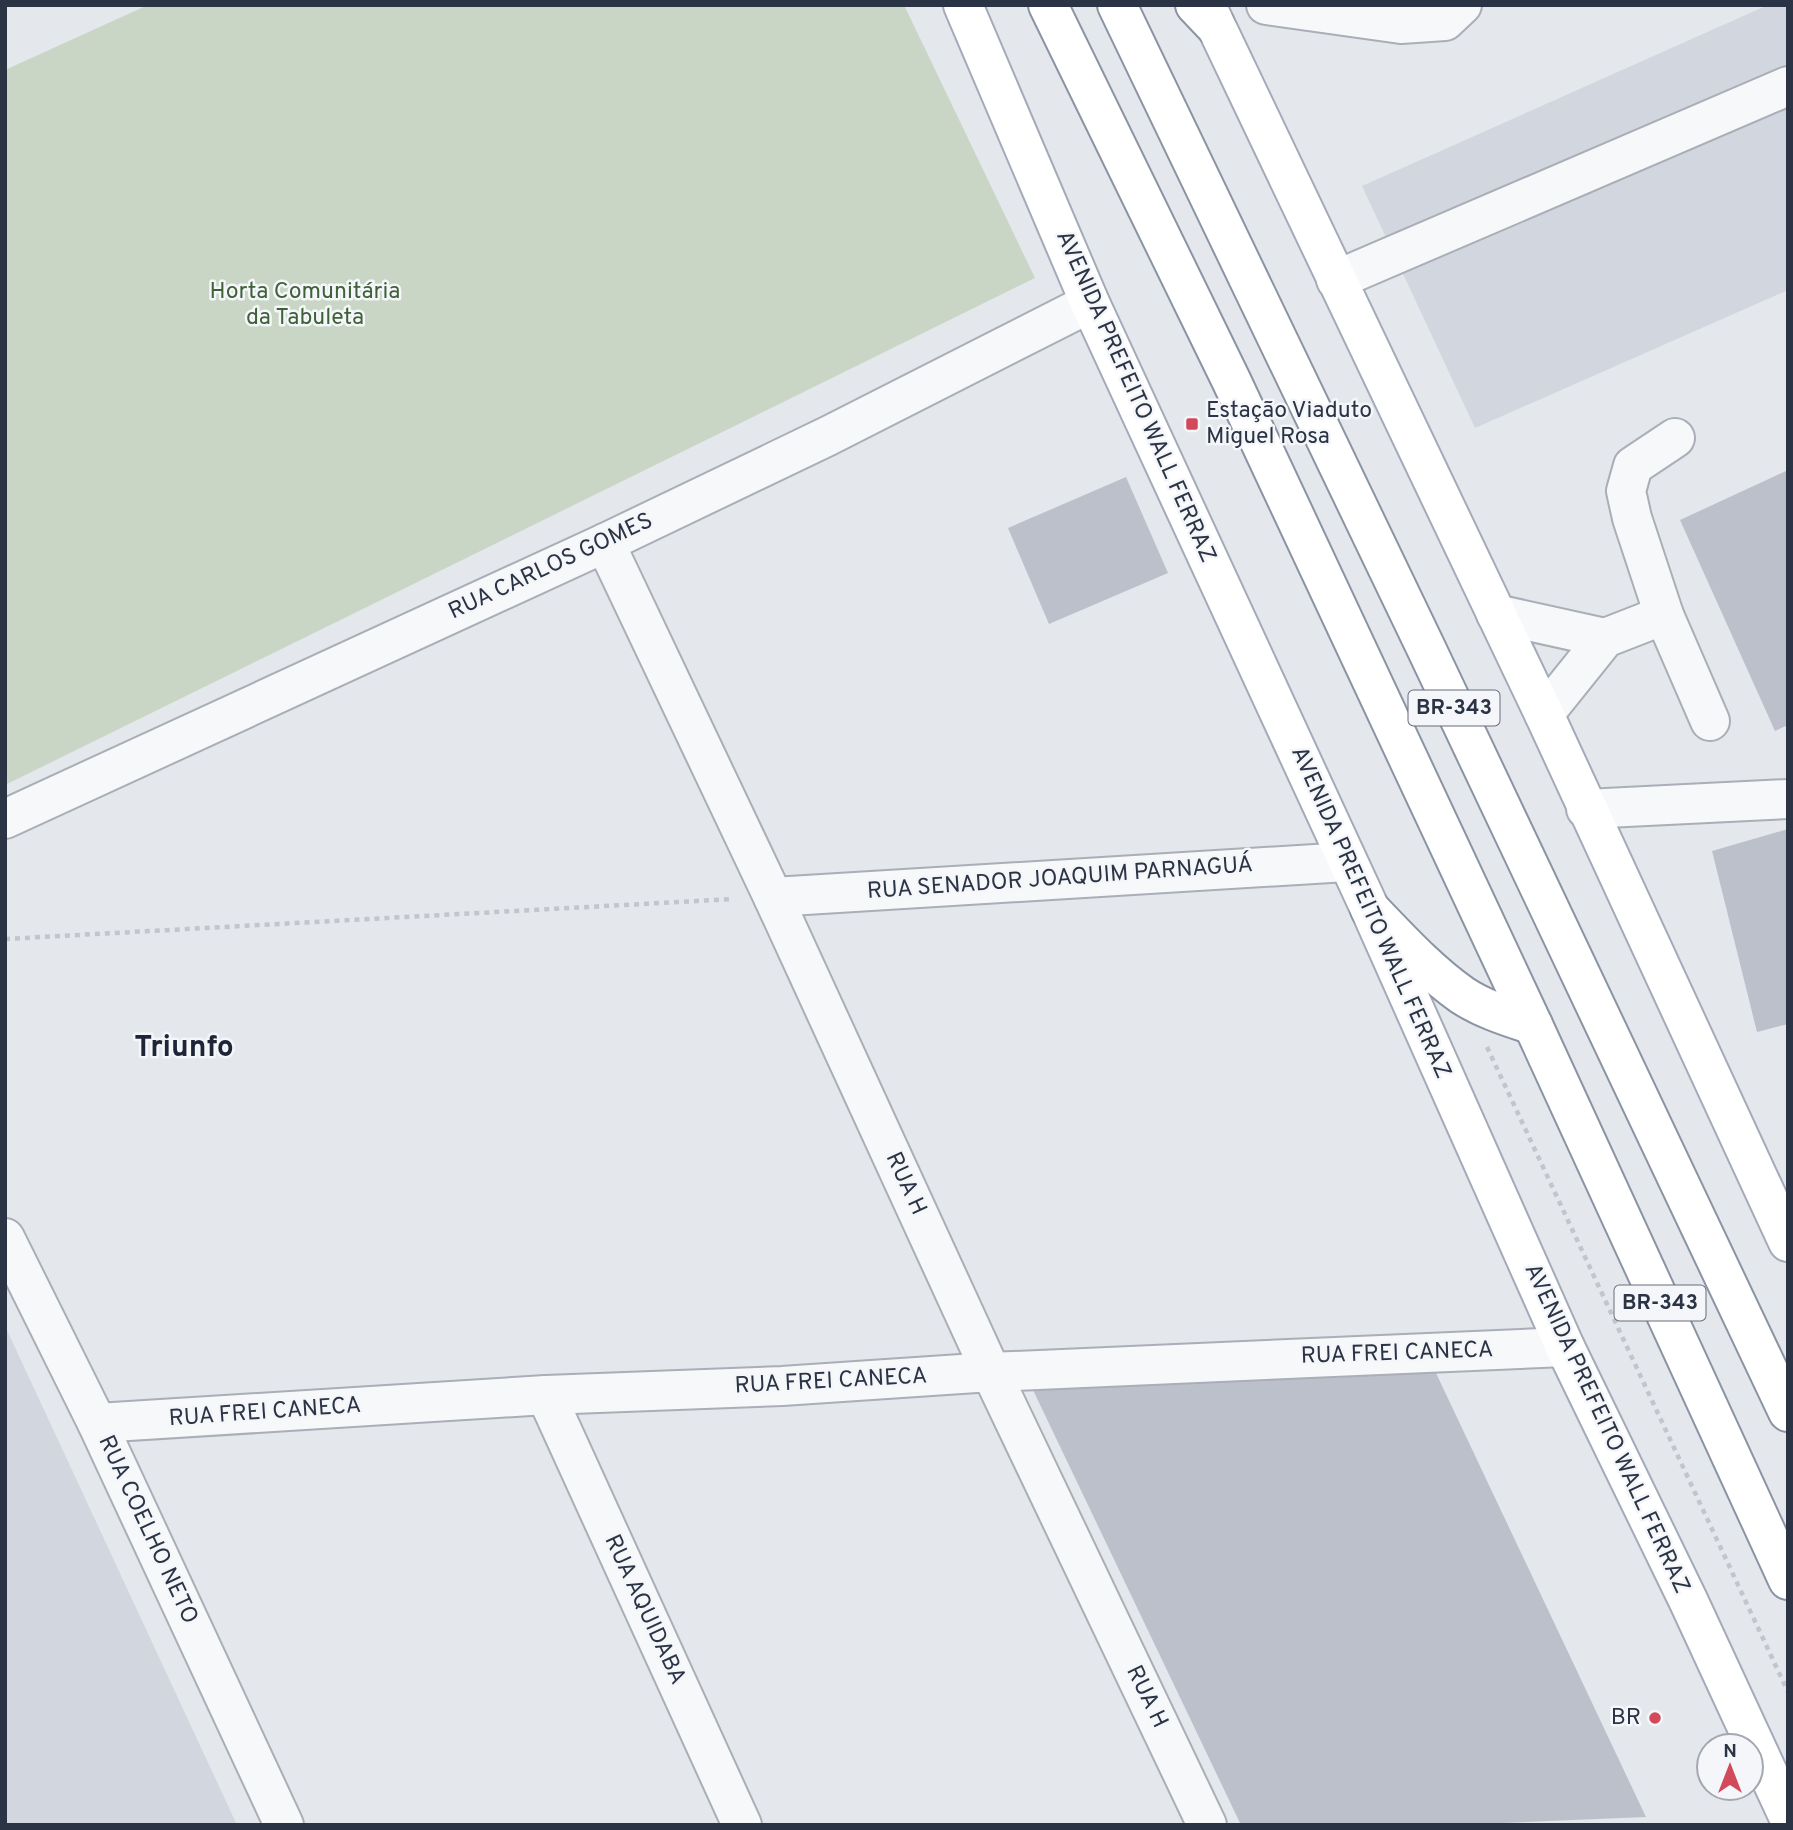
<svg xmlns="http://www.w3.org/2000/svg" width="1793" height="1830" viewBox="0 0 1793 1830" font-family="Overpass,sans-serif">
<rect width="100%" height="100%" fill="#e4e7ec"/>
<!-- built -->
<g fill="#d2d6de">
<path d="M1768 5H1788V290L1475 428 1362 186Z"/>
<path d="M5 1326 237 1825H5Z"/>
</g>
<!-- green -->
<path fill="#c9d6c5" d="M148 5H904L1035 278 5 785V70Z"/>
<!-- building -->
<g fill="#bbc0ca">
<path d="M1788 470V725L1775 731 1680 520Z"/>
<path d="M1126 477 1168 573 1049 624 1008 528Z"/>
<path d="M1788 829V1024L1757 1032 1712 851Z"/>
<path d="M1435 1371 1646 1817 1453 1825H1241L1033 1390Z"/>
</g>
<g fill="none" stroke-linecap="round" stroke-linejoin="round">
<defs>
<g id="minor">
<path d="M1266 5 1401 24 1445 21 1462 5"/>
<path d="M1336 280 1788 86"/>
<path d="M1675 438 1633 466 1626 491 1632 518 1664 615 1710 721"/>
<path d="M605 543 773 897 991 1372 1207 1825"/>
<path d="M1496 614 1605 638"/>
<path d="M1544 714 1605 638 1664 615"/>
<path d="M1586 809 1788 799"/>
<path d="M5 819 605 543 828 436 1090 303"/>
<path d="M773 897 1347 862"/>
<path d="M5 1238 97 1423 284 1825"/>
<path d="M546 1395 742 1825"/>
<path d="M97 1423 546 1395 782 1386 991 1372 1565 1347"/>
</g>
<g id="major">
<path d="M963 5 1090 303 1370 909 1565 1347 1688 1600 1788 1816"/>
<path d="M1206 5 1544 714 1788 1242"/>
</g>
<g id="highway">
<path d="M1048 5 1231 380 1533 1025 1788 1580"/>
<path d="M1117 5 1426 648 1788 1412"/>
<path d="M1195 5 1215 26"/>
<path d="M1370 909C1399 939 1428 971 1462 995 1483 1009 1509 1017 1533 1025"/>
</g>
</defs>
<!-- minor casing -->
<use href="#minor" stroke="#a9aeb7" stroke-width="42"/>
<!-- major casing -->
<use href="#major" stroke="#a3abb8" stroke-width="42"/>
<!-- highway casing -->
<use href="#highway" stroke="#8b94a3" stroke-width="42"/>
<!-- path -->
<g stroke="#c2c5cb" stroke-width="4.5" stroke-dasharray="5 5" stroke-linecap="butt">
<path d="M5 939 733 899"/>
<path d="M1487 1047 1788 1692"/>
</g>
<!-- minor -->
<use href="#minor" stroke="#f7f8fa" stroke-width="38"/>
<!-- major -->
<use href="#major" stroke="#fff" stroke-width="38"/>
<!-- highway -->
<use href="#highway" stroke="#fff" stroke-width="38"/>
</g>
<!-- markers -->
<g fill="#d1495b" stroke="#f4f6f9" stroke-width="2.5">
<rect x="1185" y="417" width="14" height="14" rx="3.5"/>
<circle cx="1655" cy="1718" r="7"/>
</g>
<g text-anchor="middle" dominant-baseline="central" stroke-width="5" stroke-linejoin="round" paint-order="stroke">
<!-- shield labels -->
<g fill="#f4f6f9" stroke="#676e7b" stroke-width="2">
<rect x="1408.5" y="690.5" width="91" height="35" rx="5"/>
<rect x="1614.5" y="1285.5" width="91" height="35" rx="5"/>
</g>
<g font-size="21" font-weight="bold" fill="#2b3445">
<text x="1454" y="708">BR-343</text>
<text x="1660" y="1303">BR-343</text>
</g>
<!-- park labels -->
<g font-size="23" fill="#3f6138" stroke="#f4f6f9">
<text x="305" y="292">Horta Comunitária<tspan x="305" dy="26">da Tabuleta</tspan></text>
</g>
<!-- street labels -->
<g font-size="23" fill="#2b3445" stroke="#f4f6f9">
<text transform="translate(1135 397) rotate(66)">AVENIDA PREFEITO WALL FERRAZ</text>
<text transform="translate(551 567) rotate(-25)">RUA CARLOS GOMES</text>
<text transform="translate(1060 879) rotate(-4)">RUA SENADOR JOAQUIM PARNAGUÁ</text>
<text transform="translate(1370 913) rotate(66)">AVENIDA PREFEITO WALL FERRAZ</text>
<text transform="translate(905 1184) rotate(65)">RUA H</text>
<text transform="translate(1397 1354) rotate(-2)">RUA FREI CANECA</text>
<text transform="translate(831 1382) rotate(-3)">RUA FREI CANECA</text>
<text transform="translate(265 1413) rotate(-4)">RUA FREI CANECA</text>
<text transform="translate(1606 1429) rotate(65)">AVENIDA PREFEITO WALL FERRAZ</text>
<text transform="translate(147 1530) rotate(65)">RUA COELHO NETO</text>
<text transform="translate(644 1610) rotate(65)">RUA AQUIDABA</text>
<text transform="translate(1146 1697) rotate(64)">RUA H</text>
</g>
<!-- poi labels -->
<g font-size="23" fill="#2b3445" stroke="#f4f6f9" text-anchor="start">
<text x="1206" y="411">Estação Viaduto<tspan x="1206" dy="26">Miguel Rosa</tspan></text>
<text x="1641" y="1718" text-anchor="end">BR</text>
</g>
<!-- district labels -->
<g font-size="30" font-weight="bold" fill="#1d2536" stroke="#f4f6f9">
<text x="184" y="1048">Triunfo</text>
</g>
</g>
<!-- border -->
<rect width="1793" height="1830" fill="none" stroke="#2b3445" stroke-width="14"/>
<!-- north arrow -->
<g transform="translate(1730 1767)"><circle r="33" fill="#f4f6f9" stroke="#a4a8b1" stroke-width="2"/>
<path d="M0-5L12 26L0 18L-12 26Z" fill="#d1495b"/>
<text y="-10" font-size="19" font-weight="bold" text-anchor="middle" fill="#2b3445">N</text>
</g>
</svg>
